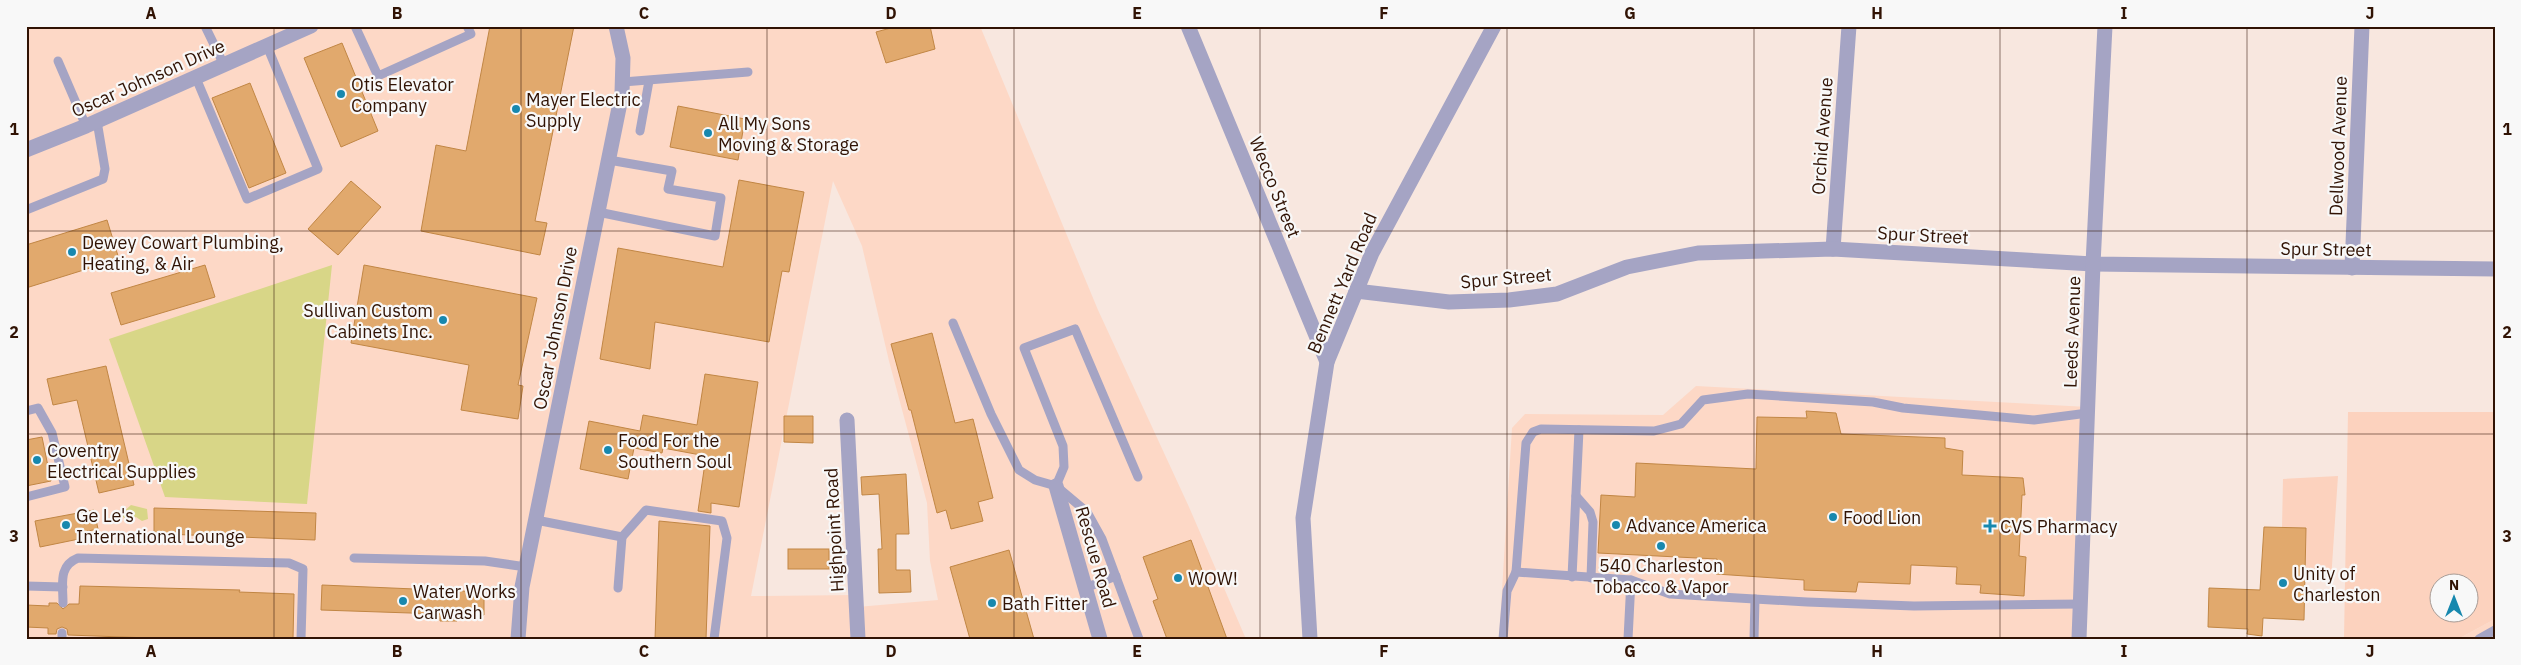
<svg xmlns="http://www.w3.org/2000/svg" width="2521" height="665" viewBox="0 0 2521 665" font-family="'IBM Plex Sans',sans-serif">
<rect width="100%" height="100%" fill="#f8e7df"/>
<!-- built -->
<g fill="#fdd8c6" fill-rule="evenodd">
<path d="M26 26H980L1098 310 1189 507 1246 639H26ZM833 181 862 246 889 361 927 503 930 561 938 600 857 607 856 595 751 596Z"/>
<path d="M1696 386 2088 407 2080 639H1499L1512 428 1525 414 1663 415Z"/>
<path d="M2495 619V639H2458Z"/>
</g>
<!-- green -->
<g fill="#fcd2be" fill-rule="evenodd">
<path d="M2348 412H2495V619L2458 639H2344ZM2438 582H2468V612H2438Z"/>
<path d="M2338 476 2331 580 2305 578 2306 529 2282 528 2283 479Z"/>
</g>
<!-- water -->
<g fill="#d8d687">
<path d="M332 265 307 504 165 497 109 339Z"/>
<path d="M131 505 147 509 148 519 142 521 136 517 128 520 123 517 122 513Z"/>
</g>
<!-- building -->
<g fill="#e1a96d" stroke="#c18644">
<path d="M490 26H574L535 221 547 223 540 255 421 231 436 145 466 151Z"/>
<path d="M898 26H930L935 49 886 63 876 32Z"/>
<path d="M342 43 378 131 341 147 304 58Z"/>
<path d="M250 83 286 173 249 188 212 98Z"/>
<path d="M678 106 745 119 738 160 670 147Z"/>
<path d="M739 180 804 192 789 272 782 271 769 342 655 322 650 369 600 359 618 248 723 267Z"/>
<path d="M351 181 381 207 338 255 308 229Z"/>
<path d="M107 220 119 259 26 288V245Z"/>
<path d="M205 265 215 297 121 325 111 293Z"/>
<path d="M364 265 537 298 518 385 523 386 518 419 461 410 469 365 351 343Z"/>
<path d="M932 333 955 423 973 419 993 498 978 502 983 521 951 529 946 510 937 513 911 410H909L891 344Z"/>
<path d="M106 366 134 485 99 493 77 400 53 405 47 379Z"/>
<path d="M705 374 758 382 739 507 711 503V513L698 511 706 456 663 448 662 453 634 448 628 479 580 469 589 421 640 431 643 415 697 425Z"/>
<path d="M1806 411 1836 413 1841 434 1945 438V448L1963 451 1962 475 2023 478 2025 495H2022L2019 556 2026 557 2024 596 1980 593 1981 585 1956 584 1957 567 1911 565 1910 584 1858 582 1856 592 1804 590V580L1716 574 1717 559 1598 553 1601 495 1635 497 1636 463 1756 469 1757 417 1807 418Z"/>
<path d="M784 416H813V443L784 442Z"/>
<path d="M42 437 51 481 26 486V440Z"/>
<path d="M906 474 909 534H896V570H910L911 592 879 593 878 549H882L879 494 862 495 861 477Z"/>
<path d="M154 508 316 513 315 540 165 534V532H154Z"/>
<path d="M94 510 98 529 78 533 79 539 40 547 35 521Z"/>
<path d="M659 521 710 526 706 639H655Z"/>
<path d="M2264 527 2306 528 2304 620 2263 618 2262 636 2247 634 2248 629 2208 627 2209 588 2260 590Z"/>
<path d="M1191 540 1227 639H1167L1153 601 1158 599 1143 557Z"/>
<rect x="788" y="549" width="41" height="20"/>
<path d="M1009 550 1034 639H970L950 567Z"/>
<path d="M322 585 484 592V615L457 614V621H440V614L321 610Z"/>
<path d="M80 586 240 590 239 592 294 594 293 639H177L68 635 67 629 62 627 57 629 56 634H48V628L26 627V605L49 606V603H57L63 609 69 604H79Z"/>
</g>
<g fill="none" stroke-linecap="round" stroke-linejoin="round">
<!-- service -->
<g stroke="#a5a4c4" stroke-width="9">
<path d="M205 26 224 65"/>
<path d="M355 26 378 76 471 34 467 26"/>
<path d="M58 61 86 126"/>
<path d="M196 78 247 199 318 169 267 46"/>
<path d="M623 82 748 72"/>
<path d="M640 131 649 81"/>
<path d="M26 210 103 179 105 169 97 121"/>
<path d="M598 212 715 236 721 198 668 189 672 171 609 160"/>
<path d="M953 323 991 414 1019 470 1035 480 1056 486 1087 512 1102 539 1139 639"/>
<path d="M26 411 38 408 52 433 65 487 26 497"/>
<path d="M1056 486 1064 467 1063 446 1024 348 1075 329 1138 477"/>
<path d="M1576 496 1590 512 1593 522 1591 578"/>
<path d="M536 520 622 537 618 588"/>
<path d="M622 537 646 510 722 521 727 538 714 639"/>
<path d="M354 558 485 561 526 567"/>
<path d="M1516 572 1526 443 1533 432 1541 429 1654 431 1681 424 1703 400 1748 394 1873 402 1903 408 2034 420 2088 413"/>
<path d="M1572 577 1579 430"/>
<path d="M26 586 63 587"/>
<path d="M1085 588 1116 576"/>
<path d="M63 603C63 584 58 566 78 558L289 563 303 569 301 639"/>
<path d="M62 639V633"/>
<path d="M1503 639 1507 591 1516 572 1631 580 1670 594 1807 602 1914 606 2081 604"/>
<path d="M1628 639 1631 580"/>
<path d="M1754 639 1755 599"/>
<path d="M2479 639 2495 630"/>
</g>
<!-- minor -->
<g stroke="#a5a4c4" stroke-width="15">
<path d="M1188 26 1327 362"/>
<path d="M26 150 86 126 311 26"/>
<path d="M1833 249 1849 26"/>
<path d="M2352 268 2362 26"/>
<path d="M1356 291 1449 302 1509 300 1557 294 1627 267 1698 253 1833 249 2093 264 2495 269"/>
<path d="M847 420 858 639"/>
<path d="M1056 486 1100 639"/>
<path d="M518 639 522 587 622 93 623 58 616 26"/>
<path d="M1310 639 1303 518 1327 362 1372 253 1494 26"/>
</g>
<!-- tertiary -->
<path stroke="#a5a4c4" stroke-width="15" d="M2079 639 2093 264 2105 26"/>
</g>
<!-- grid -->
<path fill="none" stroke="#311304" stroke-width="1" stroke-opacity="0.55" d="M274 26V639M521 26V639M767 26V639M1014 26V639M1260 26V639M1507 26V639M1754 26V639M2000 26V639M2247 26V639M26 231H2495M26 434H2495"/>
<!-- markers -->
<g fill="#1788ae" stroke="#f8f8f8" stroke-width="2">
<circle cx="341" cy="94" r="5"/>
<circle cx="516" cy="109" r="5"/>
<circle cx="708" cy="133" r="5"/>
<circle cx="72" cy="252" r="5"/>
<circle cx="443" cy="320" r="5"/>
<circle cx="608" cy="450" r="5"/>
<circle cx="37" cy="460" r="5"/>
<circle cx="1833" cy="517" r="5"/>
<circle cx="66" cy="525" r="5"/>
<circle cx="1616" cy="525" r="5"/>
<path d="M1987.5 518.5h5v5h5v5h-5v5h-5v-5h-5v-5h5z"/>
<circle cx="1661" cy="546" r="5"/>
<circle cx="1178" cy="578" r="5"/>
<circle cx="2283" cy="583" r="5"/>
<circle cx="403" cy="601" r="5"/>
<circle cx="992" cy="603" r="5"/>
</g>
<g text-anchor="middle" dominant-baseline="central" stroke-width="4.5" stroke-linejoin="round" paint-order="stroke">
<!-- street labels -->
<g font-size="18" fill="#311304" stroke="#f8f8f8">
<text transform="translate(148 78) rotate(-24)">Oscar Johnson Drive</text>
<text transform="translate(1822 136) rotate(-86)">Orchid Avenue</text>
<text transform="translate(2338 146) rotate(-88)">Dellwood Avenue</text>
<text transform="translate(1275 187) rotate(68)">Wecco Street</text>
<text transform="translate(1923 235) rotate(3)">Spur Street</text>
<text transform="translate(2326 249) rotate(1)">Spur Street</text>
<text transform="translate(1506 278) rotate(-5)">Spur Street</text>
<text transform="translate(1342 283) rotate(-67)">Bennett Yard Road</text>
<text transform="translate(555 328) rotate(-79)">Oscar Johnson Drive</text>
<text transform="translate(2072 332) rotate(-88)">Leeds Avenue</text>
<text transform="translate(834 530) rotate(-93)">Highpoint Road</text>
<text transform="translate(1096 557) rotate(74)">Rescue Road</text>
</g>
<!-- poi labels -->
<g font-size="18" fill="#311304" stroke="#f8f8f8" text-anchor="start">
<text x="351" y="84">Otis Elevator<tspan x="351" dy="21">Company</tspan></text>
<text x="526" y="99">Mayer Electric<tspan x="526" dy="21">Supply</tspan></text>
<text x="718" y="123">All My Sons<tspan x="718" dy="21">Moving &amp; Storage</tspan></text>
<text x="82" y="242">Dewey Cowart Plumbing,<tspan x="82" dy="21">Heating, &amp; Air</tspan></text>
<text x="433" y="310" text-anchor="end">Sullivan Custom<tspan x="433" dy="21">Cabinets Inc.</tspan></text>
<text x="618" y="440">Food For the<tspan x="618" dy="21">Southern Soul</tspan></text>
<text x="47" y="450">Coventry<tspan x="47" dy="21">Electrical Supplies</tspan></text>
<text x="76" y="515">Ge Le's<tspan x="76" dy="21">International Lounge</tspan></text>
<text x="1843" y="517">Food Lion</text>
<text x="1626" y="525">Advance America</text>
<text x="2000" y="526">CVS Pharmacy</text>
<text x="1661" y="565" text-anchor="middle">540 Charleston<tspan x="1661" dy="21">Tobacco &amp; Vapor</tspan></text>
<text x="2293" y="573">Unity of<tspan x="2293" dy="21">Charleston</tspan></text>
<text x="1188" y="578">WOW!</text>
<text x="413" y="591">Water Works<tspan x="413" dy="21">Carwash</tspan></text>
<text x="1002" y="603">Bath Fitter</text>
</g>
</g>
<!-- border -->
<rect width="2521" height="665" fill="none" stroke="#f8f8f8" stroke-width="55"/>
<!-- north arrow -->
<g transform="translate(2454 598)"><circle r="24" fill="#f8f8f8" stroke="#a89c96"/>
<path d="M0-4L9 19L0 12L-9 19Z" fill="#1788ae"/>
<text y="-8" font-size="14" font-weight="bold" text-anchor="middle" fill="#311304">N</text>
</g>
<rect x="28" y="28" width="2466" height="610" fill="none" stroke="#311304" stroke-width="2"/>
<g font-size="16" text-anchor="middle" font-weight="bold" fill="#311304">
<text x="151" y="19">A</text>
<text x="397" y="19">B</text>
<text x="644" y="19">C</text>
<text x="891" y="19">D</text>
<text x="1137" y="19">E</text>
<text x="1384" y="19">F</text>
<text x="1630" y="19">G</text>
<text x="1877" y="19">H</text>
<text x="2124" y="19">I</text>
<text x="2370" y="19">J</text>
<text x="14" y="135">1</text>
<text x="2507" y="135">1</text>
<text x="14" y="338">2</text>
<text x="2507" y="338">2</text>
<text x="14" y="542">3</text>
<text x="2507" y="542">3</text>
<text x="151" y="657">A</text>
<text x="397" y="657">B</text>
<text x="644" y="657">C</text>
<text x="891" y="657">D</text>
<text x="1137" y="657">E</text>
<text x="1384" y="657">F</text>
<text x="1630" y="657">G</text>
<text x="1877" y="657">H</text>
<text x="2124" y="657">I</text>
<text x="2370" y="657">J</text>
</g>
</svg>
